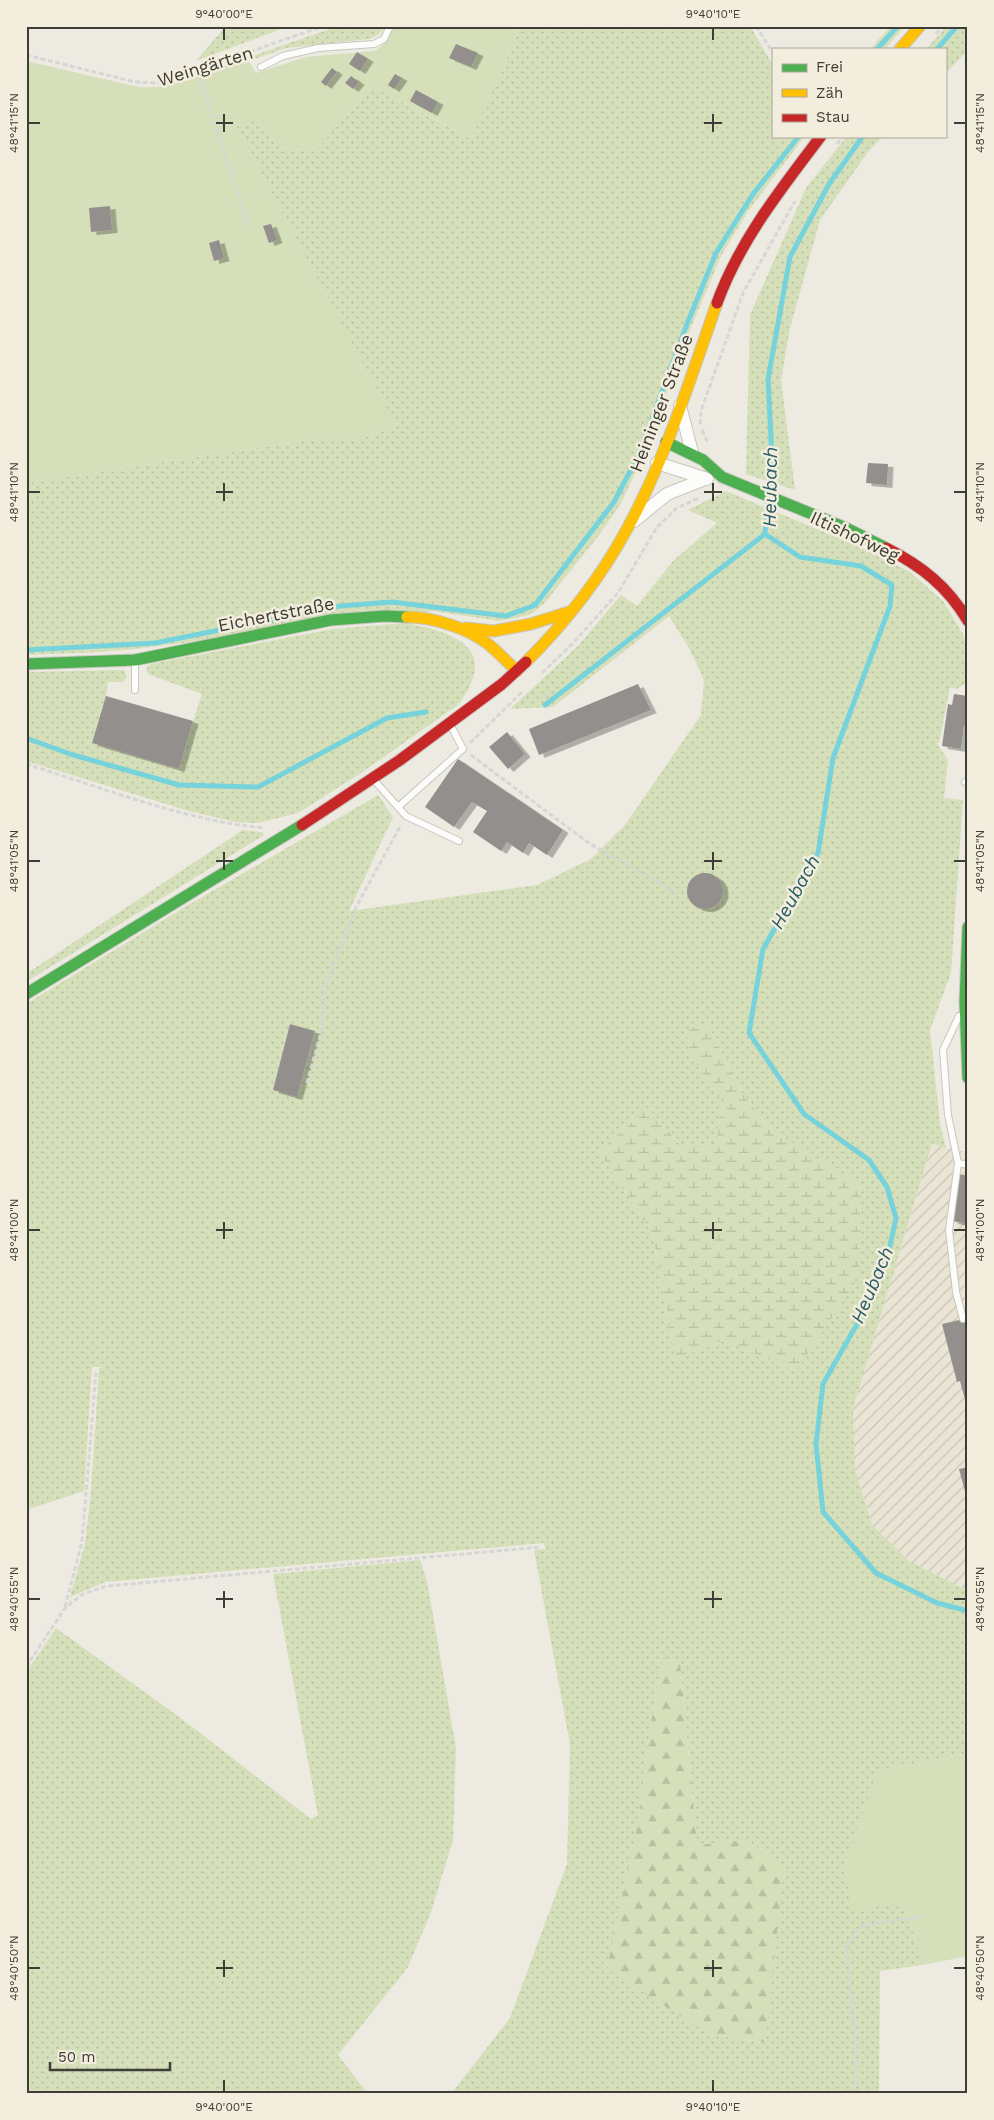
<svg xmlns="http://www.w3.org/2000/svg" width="994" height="2120" viewBox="0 0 994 2120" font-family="'Work Sans',sans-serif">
<defs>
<pattern id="industrial-furrows" width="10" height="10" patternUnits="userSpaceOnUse" patternTransform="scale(1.25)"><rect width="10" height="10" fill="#e9e4d3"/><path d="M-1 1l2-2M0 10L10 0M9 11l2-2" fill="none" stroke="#c9c4b6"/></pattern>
<pattern id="grass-dots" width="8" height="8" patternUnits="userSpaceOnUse" patternTransform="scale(1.25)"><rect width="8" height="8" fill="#d5dfb9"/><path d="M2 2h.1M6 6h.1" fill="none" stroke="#b8c0a0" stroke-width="1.8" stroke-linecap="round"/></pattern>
<pattern id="forest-firs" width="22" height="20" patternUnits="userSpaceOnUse" patternTransform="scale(1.25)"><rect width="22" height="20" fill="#d5dfb9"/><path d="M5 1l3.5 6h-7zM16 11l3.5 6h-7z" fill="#b8c0a0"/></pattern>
<pattern id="wetland-marsh" width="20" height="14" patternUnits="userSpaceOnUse" patternTransform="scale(1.25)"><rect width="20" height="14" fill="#d5dfb9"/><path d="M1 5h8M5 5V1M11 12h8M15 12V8" fill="none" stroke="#b8c0a0"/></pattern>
<filter id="shadow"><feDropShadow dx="5.5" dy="3" stdDeviation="0" flood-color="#0004"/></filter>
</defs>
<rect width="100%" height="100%" fill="#edeae2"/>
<!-- industrial -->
<path fill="url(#industrial-furrows)" d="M932 1143 946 1148 968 1152V1591L909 1561 872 1525 855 1470 853 1408Z"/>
<!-- grass -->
<g fill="url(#grass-dots)" fill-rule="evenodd">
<path d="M226 26H289L196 61Z"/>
<path d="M338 26H385L379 34 369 39 286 48 249 61 247 58Z"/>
<path d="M519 26H750L773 65V136H805L749 210 721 256 692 325 641 461 621 503 600 534 543 605 529 615 499 621 433 611 135 649 100 652 26 655V483L316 439 363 438 396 427 236 126 253 119 281 148 315 151 372 86 470 138 506 61Z"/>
<path d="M891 26H905L885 49H870Z"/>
<path d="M947 26H968V50L945 74V49H926Z"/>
<path d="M847 136H883L868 152 820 220 790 328 781 380 795 490 746 474 750 315 806 188Z"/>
<path d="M726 491 860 547 910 572 943 601 963 634 968 651V682L957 689 950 687 939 743 936 742 948 760 944 798 963 800 951 973 930 1030 940 1124 946 1148 932 1143 853 1408 855 1470 872 1525 909 1561 968 1591V1753L877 1771 904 1903 923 1965 880 1971 879 2094H451L510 2018 567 1864 570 1744 534 1550 546 1549 544 1543 105 1582 70 1597 85 1544 91 1492 99 1368 104 1367H92L84 1491 26 1510V1004L185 907 378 795 393 817 349 911 537 885 591 859 625 825 701 715 704 680 689 648 669 616 553 707 510 709 578 646 621 595 637 606 674 560 717 523 688 510ZM707 1023 740 1090 771 1130 796 1371 724 1340 675 1359 653 1235 599 1151 648 1108 682 1147H716L722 1101 693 1059ZM290 1024 315 1031 297 1096 273 1090ZM663 1658 680 1661 697 1845 746 1840 764 2043 709 2034 638 1823 651 1722Z"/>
<path d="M406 623C429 628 477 636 475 668 474 681 466 693 459 704L361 773 298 813 258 823 236 822 189 811 26 761V672L124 670 127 677 123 682H108L106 696 92 743 178 768 202 694 148 674 146 669 150 664 333 629Z"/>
<path d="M243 830 261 832 264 835 26 982V974Z"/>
<path d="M420 1560 427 1581 456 1748 453 1840 431 1912 408 1967 338 2055 368 2094H26V2089L30 2087 26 2081V1673L56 1628 182 1719 311 1819 318 1815 273 1574Z"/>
</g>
<!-- forest -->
<path fill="url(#forest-firs)" d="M663 1658 680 1661 697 1845 746 1840 784 1866 765 2043 709 2034 607 1969 638 1823 651 1722Z"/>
<!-- wetland -->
<path fill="url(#wetland-marsh)" d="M707 1023 740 1090 771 1130 861 1185 859 1277 796 1371 724 1340 675 1359 653 1235 599 1151 648 1108 682 1147H716L722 1101 693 1059 686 1031Z"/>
<!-- garden -->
<g fill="#d5dfb9">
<path d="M393 26H519L506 61 471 138 372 86 315 151 281 148 253 120 236 126 397 427 363 438 316 439 26 483V61L139 87C175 90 214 70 247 58L256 73 306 57 374 51C385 45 389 38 393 26Z"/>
<path d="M968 1753V1956L923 1965 904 1903 851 1911 845 1863 877 1771Z"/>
</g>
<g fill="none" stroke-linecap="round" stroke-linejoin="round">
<!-- stream -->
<g stroke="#76d3db" stroke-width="5">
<path d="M877 49 898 26"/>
<path d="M937 49 957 26"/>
<path d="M769 492 772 458 768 379 790 257 829 184 863 136"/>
<path d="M768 501 765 534 800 557 861 566 892 585 890 606 833 758 818 853 763 949 749 1033 804 1114 869 1160 887 1187 896 1218 887 1260 861 1317 823 1384 816 1444 823 1512 876 1573 937 1603 968 1611"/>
<path d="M26 650 155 643 340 606 392 602 506 616 535 605 614 502 638 456 687 324 716 253 753 194 799 136"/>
<path d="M545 705 765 534"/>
<path d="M26 738 70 754 179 785 258 787 387 718 426 712"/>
</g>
</g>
<!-- building -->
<g fill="#938f8c" filter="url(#shadow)">
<path d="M456 44 478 53 471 67 449 58Z"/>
<path d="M357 52 368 59 360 71 349 64Z"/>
<path d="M332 68 337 72 326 86 321 82Z"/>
<path d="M395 74 402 78 394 89 388 85Z"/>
<path d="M351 76 359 82 353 89 345 83Z"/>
<path d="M416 90 438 102 432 113 410 101Z"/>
<path d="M110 206 112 230 91 232 89 208Z"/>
<path d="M271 224 277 240 269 243 263 226Z"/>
<path d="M219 240 224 258 214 261 209 243Z"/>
<path d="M868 463 888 464 887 485 866 483Z"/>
<path d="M638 684 651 710 539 755 529 729Z"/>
<path d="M954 694 968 696V725H964L961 749 942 746 948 704 952 705Z"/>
<path d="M106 696 193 721 179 769 92 743Z"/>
<path d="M507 732 525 754 508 769 489 747Z"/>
<path d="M458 759 563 830 547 855 529 843 523 853 507 842 501 851 473 832 487 811 472 802 454 827 425 807Z"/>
<circle cx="705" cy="891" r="18"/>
<path d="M290 1024 315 1031 297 1097 273 1090Z"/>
<path d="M954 1173 968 1176V1224L953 1221 948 1210Z"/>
<path d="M968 1318V1407H967L960 1381 957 1382 942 1324Z"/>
<path d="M968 1467V1499H967L959 1469Z"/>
</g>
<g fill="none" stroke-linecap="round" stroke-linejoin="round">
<defs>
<g id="lane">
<path d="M261 67 283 56 318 48 374 44 384 39 390 26"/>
<path d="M135 690V661"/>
<path d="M374 780 398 807 463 749 450 724"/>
<path d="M965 782 968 783"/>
<path d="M398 807 406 816 459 841"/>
<path d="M959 1016 943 1050 948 1115 958 1163 968 1165"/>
<path d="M958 1163 949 1230 956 1292 963 1319"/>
</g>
<g id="street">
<path d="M680 406 692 452"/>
<path d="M657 463 707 479"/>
<path d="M634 521 667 494 705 479"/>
</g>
<g id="fast">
<path d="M666 442 703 460 722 477 846 528 886 548"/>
<path d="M26 664 135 660 331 620 385 616 407 617"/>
<path d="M968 927 965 1002 968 1078"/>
<path d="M26 994 302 825"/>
</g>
<g id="slow">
<path d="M900 49 920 26"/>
<path d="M407 617C432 617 468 628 488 644 498 652 507 662 517 671"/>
<path d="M466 628 494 631 531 624 569 612"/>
<path d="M526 662C565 623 601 577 627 529 666 458 690 379 717 303"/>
</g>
<g id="jam">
<path d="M717 303C740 240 781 189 821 136"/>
<path d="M886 548C922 566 948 587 968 621"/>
<path d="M302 825 400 760 502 684 526 662"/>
</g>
</defs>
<!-- lane casing -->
<use href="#lane" stroke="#c8c6bf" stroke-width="8"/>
<!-- street casing -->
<use href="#street" stroke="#c8c6bf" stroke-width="14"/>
<!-- fast casing -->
<use href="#fast" stroke="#c8c6bf" stroke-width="13"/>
<!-- slow casing -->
<use href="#slow" stroke="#c8c6bf" stroke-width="13"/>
<!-- jam casing -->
<use href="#jam" stroke="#c8c6bf" stroke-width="13"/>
<!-- path -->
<g stroke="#d6d6d4" stroke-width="3" stroke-dasharray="5 2.5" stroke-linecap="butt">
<path d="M756 26 773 53"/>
<path d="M936 34 943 26"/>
<path d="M26 55 135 82 155 83 173 79 323 26"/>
<path d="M198 71 249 229"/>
<path d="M837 144 844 136"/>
<path d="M700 424 701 411 743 293 795 201"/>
<path d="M702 430 708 443"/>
<path d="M542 673 572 644 618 593 657 527 677 508 699 498"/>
<path d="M470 743 523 691"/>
<path d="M471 755 590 844 678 893"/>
<path d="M26 764C104 788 182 820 264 828"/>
<path d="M307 1083 322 1029 325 986 356 907 401 825"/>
<path d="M65 1607 82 1542 96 1372"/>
<path d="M26 1667 65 1608 83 1594 107 1586 541 1547"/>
<path d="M856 2094 857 2055 846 1946 862 1925 925 1916"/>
</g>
<!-- lane -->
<use href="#lane" stroke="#fcfcfb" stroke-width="6"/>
<!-- street -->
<use href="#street" stroke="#fcfcfb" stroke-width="12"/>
<!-- fast -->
<use href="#fast" stroke="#4caf50" stroke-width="11"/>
<!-- slow -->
<use href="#slow" stroke="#ffc107" stroke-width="11"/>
<!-- jam -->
<use href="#jam" stroke="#c62828" stroke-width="11"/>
</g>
<!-- ticks -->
<path fill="none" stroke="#3e3d36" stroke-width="2" d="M224 28V40M713 28V40M224 114V132M713 114V132M28 123H40M216 123H233M704 123H722M954 123H966M224 483V501M713 483V501M28 492H40M216 492H233M704 492H722M954 492H966M224 852V870M713 852V870M28 861H40M216 861H233M704 861H722M954 861H966M224 1222V1239M713 1222V1239M28 1230H40M216 1230H233M704 1230H722M954 1230H966M224 1591V1608M713 1591V1608M28 1599H40M216 1599H233M704 1599H722M954 1599H966M224 1960V1977M713 1960V1977M28 1968H40M216 1968H233M704 1968H722M954 1968H966M224 2080V2092M713 2080V2092"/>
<g text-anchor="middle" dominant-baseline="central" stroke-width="5" stroke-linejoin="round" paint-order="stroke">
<!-- street labels -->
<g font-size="18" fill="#3e3d36" stroke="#f2eddd">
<text transform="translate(205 66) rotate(-17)">Weingärten</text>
<text transform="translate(661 403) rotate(-69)">Heininger Straße</text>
<text transform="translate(855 536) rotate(25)">Iltishofweg</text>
<text transform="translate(276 614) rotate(-11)">Eichertstraße</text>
</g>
<!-- water labels -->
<g font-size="19" font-style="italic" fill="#275d64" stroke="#f2eddd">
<text transform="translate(770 487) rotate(-89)">Heubach</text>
<text transform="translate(795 892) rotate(-61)">Heubach</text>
<text transform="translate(872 1285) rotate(-67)">Heubach</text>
</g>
</g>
<!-- border -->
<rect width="994" height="2120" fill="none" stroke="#f2eddd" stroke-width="55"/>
<!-- legend -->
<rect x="772" y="48" width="175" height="90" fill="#f2eddd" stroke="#aaa79a"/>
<rect x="782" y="64" width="25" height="8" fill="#4caf50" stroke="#aaa79a"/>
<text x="816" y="72" font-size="15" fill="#3e3d36">Frei</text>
<rect x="782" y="89" width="25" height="8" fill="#ffc107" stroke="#aaa79a"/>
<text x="816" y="98" font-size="15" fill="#3e3d36">Zäh</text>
<rect x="782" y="114" width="25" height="8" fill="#c62828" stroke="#aaa79a"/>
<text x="816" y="122" font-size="15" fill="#3e3d36">Stau</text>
<!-- scale -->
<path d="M50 2062v8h120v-8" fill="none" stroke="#3e3d36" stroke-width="2.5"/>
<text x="58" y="2062" font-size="15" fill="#3e3d36" stroke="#f2eddd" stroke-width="4" paint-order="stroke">50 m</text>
<rect x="28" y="28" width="938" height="2064" fill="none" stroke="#3e3d36" stroke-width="2"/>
<g font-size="12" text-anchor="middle" fill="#3e3d36">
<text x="224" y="18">9°40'00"E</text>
<text x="713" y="18">9°40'10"E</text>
<text transform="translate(14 123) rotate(-90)" y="4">48°41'15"N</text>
<text transform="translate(980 123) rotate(-90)" y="4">48°41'15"N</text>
<text transform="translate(14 492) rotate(-90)" y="4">48°41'10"N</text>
<text transform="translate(980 492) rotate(-90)" y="4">48°41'10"N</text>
<text transform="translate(14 861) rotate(-90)" y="4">48°41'05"N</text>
<text transform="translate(980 861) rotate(-90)" y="4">48°41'05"N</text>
<text transform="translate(14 1230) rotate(-90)" y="4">48°41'00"N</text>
<text transform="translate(980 1230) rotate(-90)" y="4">48°41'00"N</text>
<text transform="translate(14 1599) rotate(-90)" y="4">48°40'55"N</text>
<text transform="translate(980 1599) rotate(-90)" y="4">48°40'55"N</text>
<text transform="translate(14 1968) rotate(-90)" y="4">48°40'50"N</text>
<text transform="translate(980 1968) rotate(-90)" y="4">48°40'50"N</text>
<text x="224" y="2111">9°40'00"E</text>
<text x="713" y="2111">9°40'10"E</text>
</g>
</svg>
